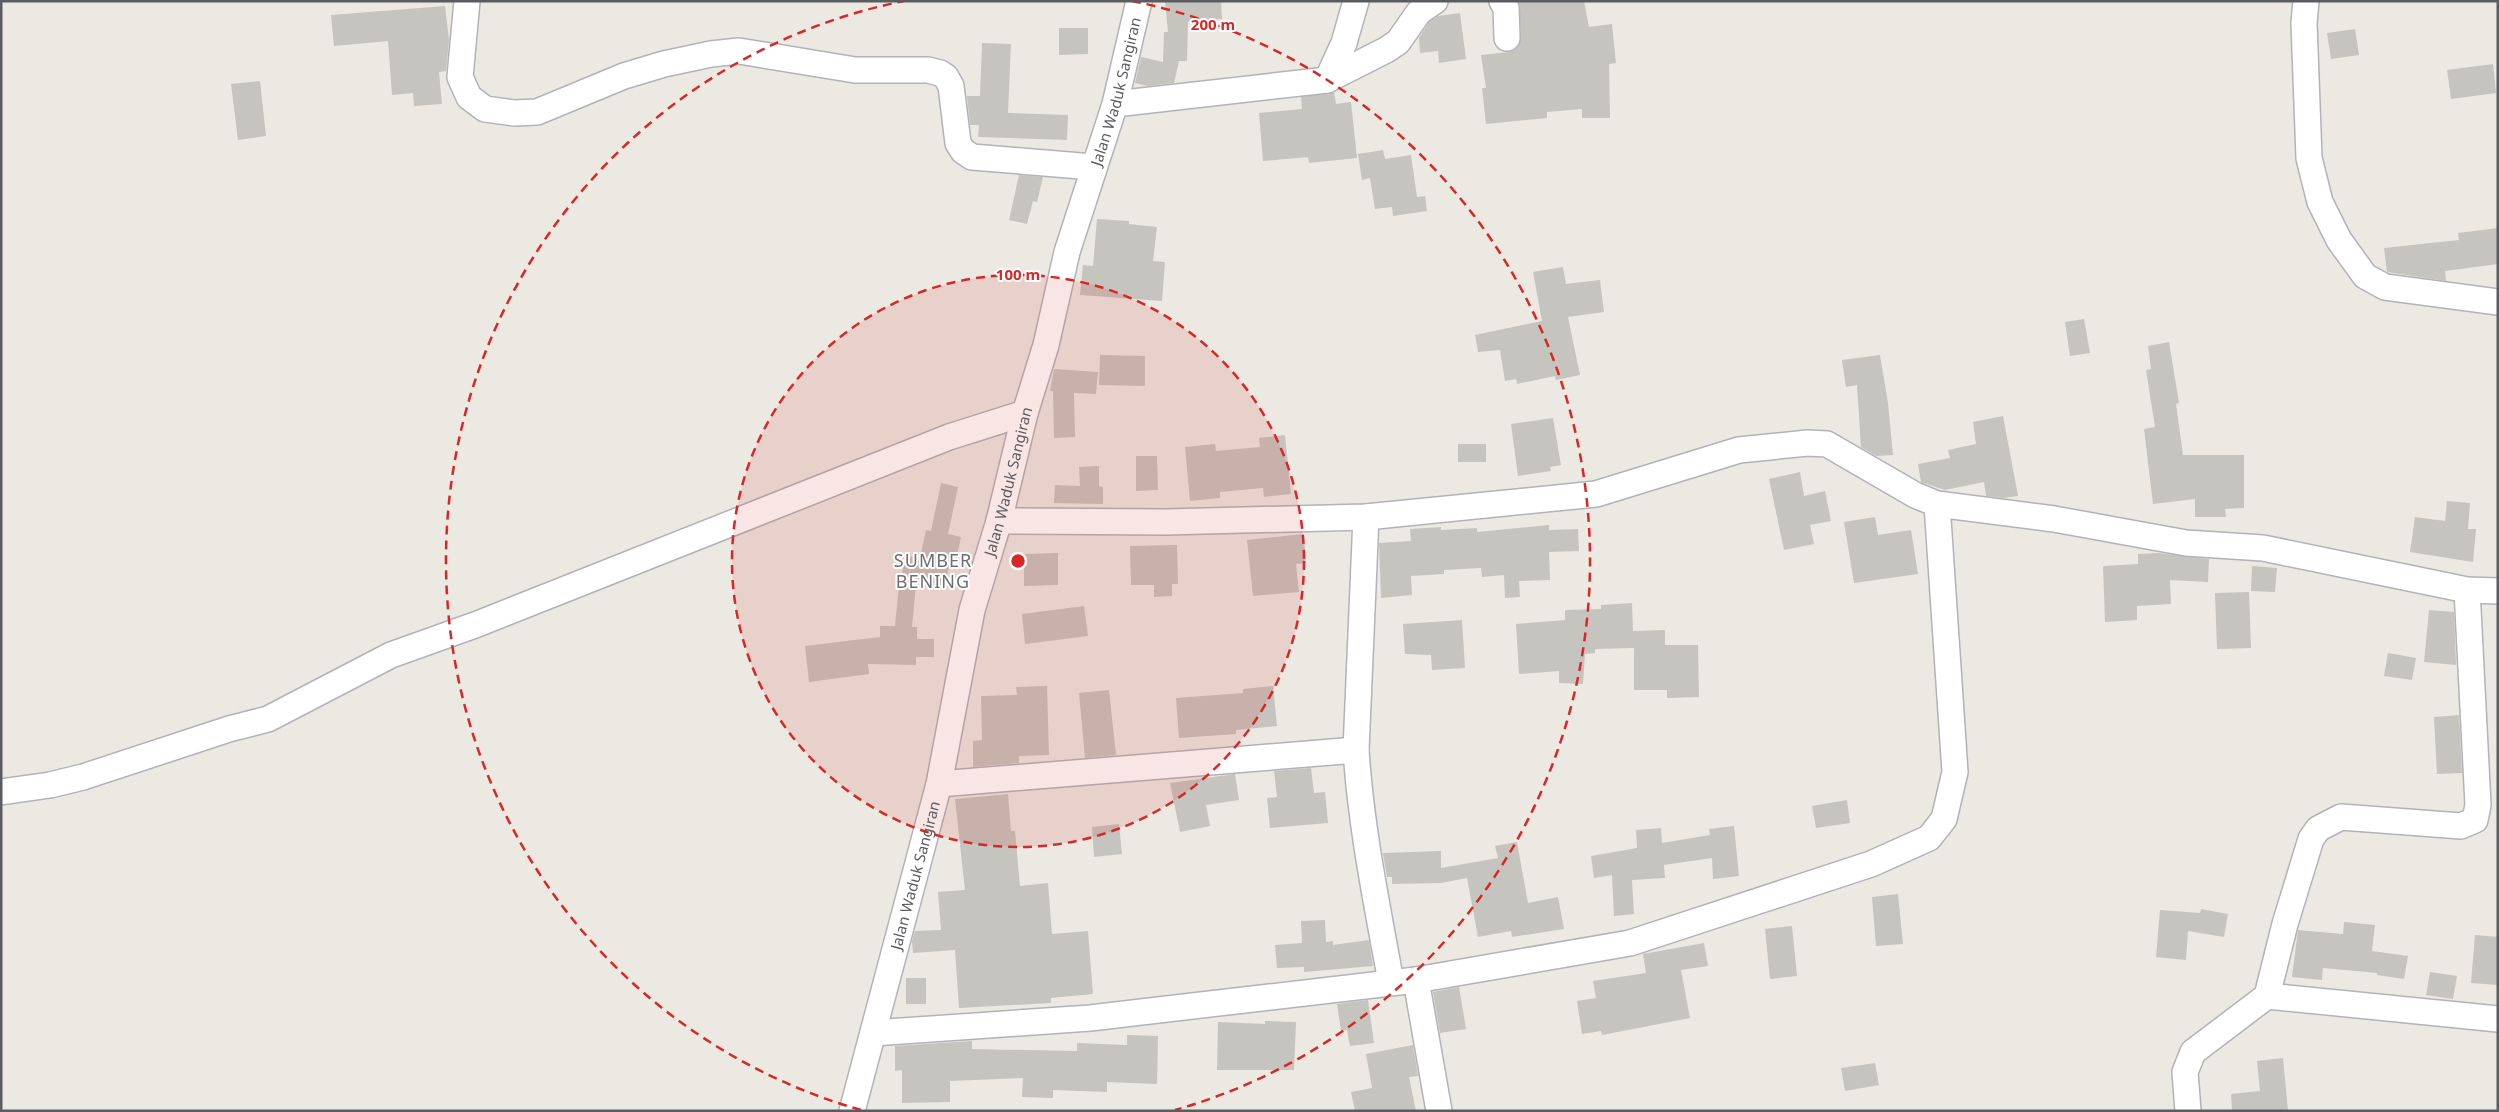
<svg xmlns="http://www.w3.org/2000/svg" width="2499" height="1112" viewBox="0 0 2499 1112" font-family="'Noto Sans',sans-serif">
<rect width="100%" height="100%" fill="#ebe9e2"/>
<!-- building -->
<g fill="#c6c4be">
<path d="M1165 1H1221L1222 19 1188 22 1187 61H1179L1174 83 1148 86 1135 83 1141 57 1163 62 1164 32H1168Z"/>
<path d="M1519 1H1584L1589 27 1612 24 1616 63 1609 64 1610 118H1582V109L1547 112V118L1486 124 1482 88H1486L1481 55 1508 52 1519 45 1521 38Z"/>
<path d="M445 6 449 40 446 71 439 72 442 104 414 106 413 93 392 95 388 41 334 46 331 15Z"/>
<path d="M1460 13 1466 59 1439 63 1438 51 1420 53 1419 38 1429 22 1438 16Z"/>
<path d="M1059 28H1088V54L1059 55Z"/>
<path d="M2355 29 2359 55 2331 59 2327 33Z"/>
<path d="M982 43 1011 44 1008 113 1068 115 1067 140 978 137 979 125H970L967 96H980Z"/>
<path d="M2493 64 2496 93 2451 99 2447 70Z"/>
<path d="M260 81 266 136 238 140 231 84Z"/>
<path d="M1334 92 1336 104 1351 102 1357 158 1309 163 1308 157 1263 161 1259 113 1302 109 1301 97Z"/>
<path d="M1383 150 1385 159 1411 155 1417 197 1425 196 1427 211 1393 216 1392 207 1375 209 1370 178 1362 180 1358 154Z"/>
<path d="M1019 175 1043 177 1037 202 1033 201 1027 224 1009 220Z"/>
<path d="M1097 219 1129 221V224L1157 227 1153 261 1165 262 1162 301 1080 295 1083 265 1093 266Z"/>
<path d="M2498 228V264L2445 271 2446 281 2387 272 2384 248 2459 240 2458 233Z"/>
<path d="M1563 267 1566 284 1600 280 1604 312 1568 317 1580 375 1556 380 1555 376 1517 384 1516 379 1505 381 1500 350 1478 352 1475 335 1542 321 1533 272Z"/>
<path d="M2084 319 2090 353 2070 356 2065 322Z"/>
<path d="M2169 342 2179 403 2176 404 2183 455H2244V508L2225 509 2226 517H2195V499L2153 504 2144 429 2155 427 2146 370 2151 369 2148 346Z"/>
<path d="M1100 355 1145 356V386L1099 385Z"/>
<path d="M1880 355 1888 403 1893 455 1876 456 1861 447 1857 385 1846 387 1842 360Z"/>
<path d="M1054 369 1098 372 1096 394 1074 393 1075 437 1054 438 1053 391H1050Z"/>
<path d="M2003 416 2018 496 2003 498 1986 496 1984 482 1945 490 1921 482 1918 464 1950 458 1948 450 1976 444 1973 422Z"/>
<path d="M1553 418 1561 465 1550 467 1551 471 1518 476 1511 424Z"/>
<path d="M1285 435 1291 494 1264 497 1263 488 1220 492V498L1190 501 1185 447 1215 444 1216 451 1260 447 1259 438Z"/>
<rect x="1458" y="444" width="28" height="18"/>
<path d="M1136 456H1157L1158 490 1136 491Z"/>
<path d="M1099 466V486L1103 487V504L1054 503 1055 485 1080 486 1079 467Z"/>
<path d="M1800 472 1804 496 1825 491 1831 521 1810 525 1814 544 1784 550 1769 479Z"/>
<path d="M941 483 958 487 948 534 961 537 956 561 950 560 945 589 916 584 912 627H917V639H934V657H916V665L868 664 869 674 809 682 805 646 880 637V626H895L899 585 906 556 920 558 926 530 931 531Z"/>
<path d="M2447 501 2470 503 2468 529H2476L2473 562 2410 552 2415 517 2445 521Z"/>
<path d="M1875 517 1878 535 1911 530 1918 574 1854 583 1844 522Z"/>
<path d="M1549 525V530L1578 529 1579 551 1549 552 1550 580 1519 581 1520 597 1505 598 1504 575 1482 577 1481 568 1444 570V574L1411 576 1412 595 1381 598 1379 543 1411 541 1410 529 1441 527V530L1477 528V532Z"/>
<path d="M1304 534 1306 563 1296 564 1299 592 1253 596 1247 540Z"/>
<path d="M1177 545 1178 584H1172V596L1154 597V585H1131L1130 546Z"/>
<path d="M1058 553V585L1024 586V554Z"/>
<path d="M2158 553 2209 559 2208 582 2170 580 2171 604 2137 606V620L2105 622 2103 566 2138 564V554Z"/>
<path d="M2252 566 2277 568 2275 592 2251 591Z"/>
<path d="M2249 592 2251 648 2217 649 2215 593Z"/>
<path d="M1632 603 1633 631 1665 630V645H1698L1699 697 1667 698V690H1634V648L1595 649V653L1585 654 1583 684 1559 683V671L1519 674 1516 624 1565 620V610L1601 609V605Z"/>
<path d="M1084 606 1088 636 1025 644 1022 614Z"/>
<path d="M2429 610 2454 612 2456 665 2424 662Z"/>
<path d="M1462 620 1465 668 1432 670 1431 655 1405 654 1403 624Z"/>
<path d="M2388 653 2416 658 2412 680 2384 676Z"/>
<path d="M1047 686 1049 755 1019 756V763L973 767V741L982 740 981 696 1017 695 1016 687Z"/>
<path d="M1273 686 1277 726 1236 730V734L1179 738 1176 698 1243 693V689Z"/>
<path d="M1109 690 1116 755 1085 758 1079 693Z"/>
<path d="M2459 715 2462 773 2437 774 2434 717Z"/>
<path d="M1311 768 1314 793 1325 792 1328 823 1270 828 1267 798 1277 797 1274 771Z"/>
<path d="M1235 774 1239 800 1206 805 1210 826 1180 832 1170 783Z"/>
<path d="M1008 794 1011 831H1015L1020 886 1048 883 1052 934 1088 931 1093 994 1051 998V1003L959 1008 955 950 913 953 912 941 915 931 941 930 938 892 965 890 955 799Z"/>
<path d="M1847 800 1850 823 1816 828 1812 806Z"/>
<path d="M1119 824 1122 854 1094 857 1092 827Z"/>
<path d="M1734 826 1739 876 1713 879 1712 858 1664 865 1665 878 1632 880 1634 914 1614 916 1612 875 1594 878 1591 856 1637 848 1636 830 1661 828 1662 843 1710 835 1709 829Z"/>
<path d="M1517 842 1528 903 1558 897 1564 929 1512 937 1511 931 1478 937 1467 878 1441 883 1392 884V877H1387L1383 853 1441 851V868L1498 858 1495 846Z"/>
<path d="M1898 894 1903 944 1876 946 1872 897Z"/>
<path d="M2201 909 2228 914 2224 937 2188 931 2186 960 2156 957 2160 910 2200 913Z"/>
<path d="M1325 920 1326 942 1333 941V945L1369 940 1373 966 1304 972V967L1277 968 1275 945 1302 943 1301 921Z"/>
<path d="M2344 922 2375 925 2372 951 2408 956 2404 979 2377 975V973L2323 968 2322 980 2292 977 2298 930 2343 934Z"/>
<path d="M1792 926 1797 976 1770 979 1765 929Z"/>
<path d="M2475 935 2498 937V985L2471 983Z"/>
<path d="M1704 943 1708 966 1681 970 1690 1018 1602 1035 1601 1031 1582 1034 1577 1001 1596 998 1593 981 1646 973 1643 954Z"/>
<path d="M2430 972 2457 976 2453 999 2426 995Z"/>
<rect x="906" y="978" width="20" height="26"/>
<path d="M1459 987 1466 1029 1440 1033 1433 992Z"/>
<path d="M1368 1000 1374 1043 1350 1046 1347 1030 1341 1031 1337 1004Z"/>
<path d="M1265 1021 1296 1022 1294 1070H1217L1218 1022 1265 1024Z"/>
<path d="M1127 1035 1158 1036 1157 1084 1107 1082V1092L1053 1090V1098L1022 1097 1023 1078 950 1081V1102L902 1103V1070L895 1071V1046L972 1041V1049L1077 1051V1043L1127 1045Z"/>
<path d="M1413 1045 1418 1076 1409 1077 1416 1111H1355L1351 1092 1372 1088 1366 1054Z"/>
<path d="M2283 1058 2288 1111H2232L2231 1094 2260 1091 2257 1061Z"/>
<path d="M1875 1063 1879 1085 1845 1091 1841 1068Z"/>
</g>
<g fill="none" stroke-linecap="round" stroke-linejoin="round">
<defs>
<g id="minor">
<path d="M467 1 460 77 469 97 485 109 514 113 537 112 624 76 664 64 711 54 739 51 855 70H928L940 73 946 77 951 86 958 143 963 151 972 157 1093 167"/>
<path d="M1502 1 1506 8 1507 38"/>
<path d="M2306 1 2304 23 2309 158 2320 202 2339 240 2365 276 2385 287 2498 302"/>
<path d="M1327 80 1344 43 1356 1"/>
<path d="M1115 104 1327 80 1386 50 1398 42 1419 12 1435 1"/>
<path d="M1366 517 1356 750C1361 828 1377 905 1391 982"/>
<path d="M999 521 1166 522 1366 517 1596 494 1739 450 1808 443 1827 444 1915 495 1937 504 2054 519 2186 543 2263 548 2467 590 2498 591"/>
<path d="M939 784 1356 750"/>
<path d="M1 792 50 785 83 777 229 729 268 719 391 655 475 625 949 437 1025 413"/>
<path d="M1416 980 1439 1111"/>
<path d="M2267 996 2498 1019"/>
<path d="M873 1033 1090 1018 1270 997 1416 980 1630 943 1871 864 1929 838 1944 819 1955 772 1937 504"/>
<path id="s1" d="M852 1111 939 784 972 610 999 521 1025 413 1046 345 1067 252 1115 104 1139 1"/>
<path d="M2188 1111 2185 1072 2193 1052 2267 996 2285 924 2311 839 2318 829 2341 817 2461 826 2475 820 2478 805 2467 590"/>
</g>
</defs>
<!-- minor casing -->
<use href="#minor" stroke="#b2b3b7" stroke-width="28"/>
<!-- minor -->
<use href="#minor" stroke="#fff" stroke-width="25"/>
</g>
<!-- distance rings -->
<circle cx="1018" cy="561" r="286" fill="#d62828" fill-opacity=".12"/>
<g fill="none" stroke="#d62828" stroke-width="2.5" stroke-dasharray="9 6">
<circle cx="1018" cy="561" r="286"/>
<path d="M861 1110A571 571 0 0 1 904 1M1132 1A571 571 0 0 1 1175 1110"/>
</g>
<g text-anchor="middle" dominant-baseline="central" stroke-width="4" stroke-linejoin="round" paint-order="stroke">
<!-- street labels -->
<g font-size="15" fill="#5a5c60" stroke="#fff">
<text stroke="none"><textPath href="#s1" startOffset="1054">Jalan Waduk Sangiran</textPath></text>
<text stroke="none"><textPath href="#s1" startOffset="649">Jalan Waduk Sangiran</textPath></text>
<text stroke="none"><textPath href="#s1" startOffset="244">Jalan Waduk Sangiran</textPath></text>
</g>
<!-- quarter labels -->
<g font-size="18" letter-spacing="1" fill="#6b6e72" stroke="#fff">
<text x="933" y="560">SUMBER<tspan x="933" dy="21">BENING</tspan></text>
</g>
</g>
<circle cx="1018" cy="561" r="8" fill="#d62828" stroke="#fff" stroke-width="2.5"/>
<g font-size="15" text-anchor="middle" font-weight="bold" fill="#d62828" stroke="#fff" stroke-width="4" stroke-linejoin="round" paint-order="stroke">
<text x="1213" y="30">200 m</text>
<text x="1018" y="280">100 m</text>
</g>
<!-- border -->
<rect width="2499" height="1112" fill="none" stroke="#5a5c60" stroke-width="5"/>
</svg>
